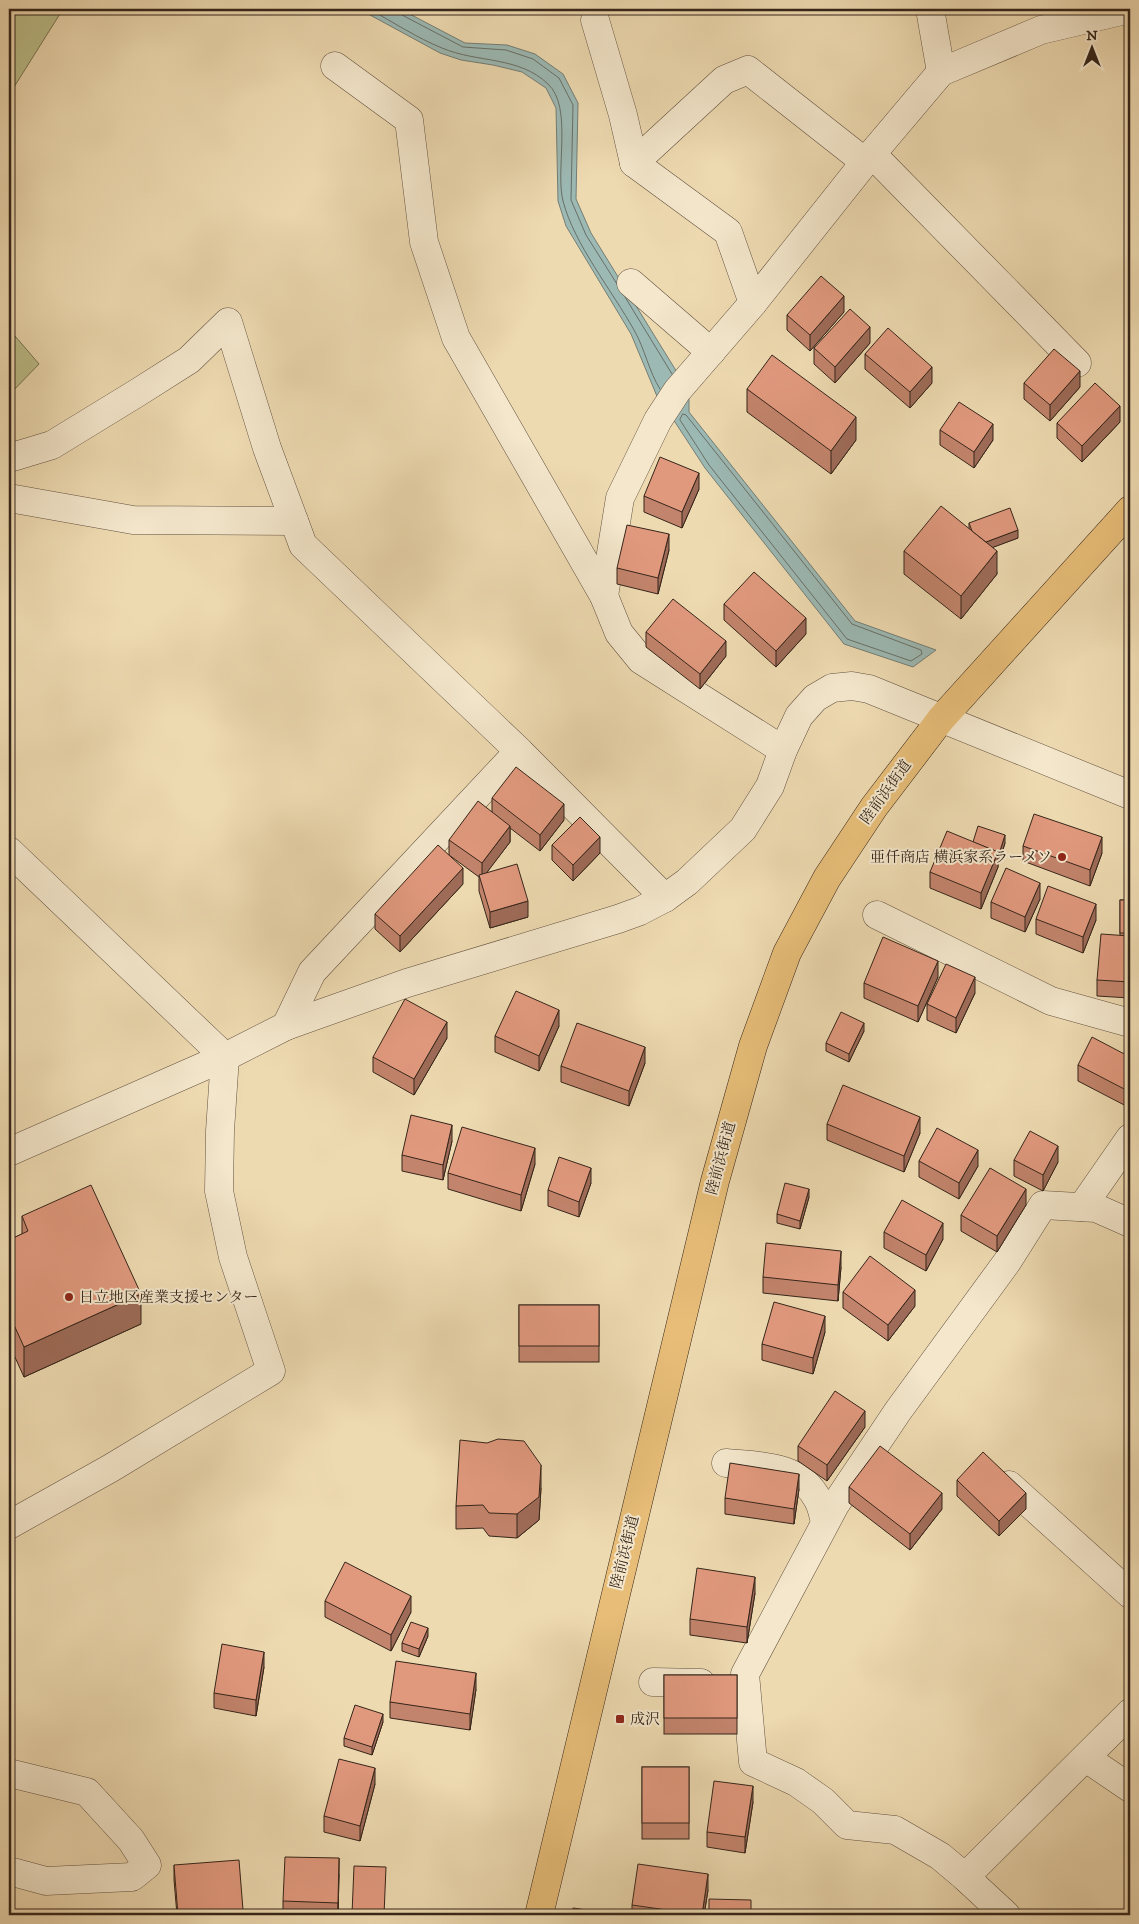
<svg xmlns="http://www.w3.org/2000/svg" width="1139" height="1924" viewBox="0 0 1139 1924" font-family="'IM FELL DW Pica','Noto Serif JP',serif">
<rect width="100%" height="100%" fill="#eedab1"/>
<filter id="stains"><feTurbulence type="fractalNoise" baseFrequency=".004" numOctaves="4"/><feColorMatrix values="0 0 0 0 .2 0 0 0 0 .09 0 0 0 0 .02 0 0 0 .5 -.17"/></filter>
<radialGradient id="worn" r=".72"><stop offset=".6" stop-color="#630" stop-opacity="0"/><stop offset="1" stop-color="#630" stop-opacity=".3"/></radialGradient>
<!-- green -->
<g fill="#bcbe89" stroke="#787252">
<path d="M9 9H63L9 95Z"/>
<path d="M9 329 39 364 9 395Z"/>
</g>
<!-- water -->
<g fill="#9cb9b4" stroke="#737e76">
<path d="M359 9H400L465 43 507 45 535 54 563 74 578 103 576 199 591 233 680 377 659 401 631 334 566 226 558 201 556 108 546 88 522 72 493 65 461 60 440 53Z"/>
<path d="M689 398V412L855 621 936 650 913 667 844 644 705 468 673 419Z"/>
</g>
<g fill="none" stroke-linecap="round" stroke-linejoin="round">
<!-- shore -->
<g stroke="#686f67" stroke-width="1">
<path d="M369 9C393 22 417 38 442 48 477 63 519 56 548 84 573 107 555 170 563 201 574 244 613 292 634 330 645 349 649 372 660 389"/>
<path d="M399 9 402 15 463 47 506 50 533 59 559 78 573 105 571 200 586 235 617 284"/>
<path d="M625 297 672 374"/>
<path d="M683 414 686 415 852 624 921 650 922 654 911 661 847 639 709 465 680 420Z"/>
</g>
<defs>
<g id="minor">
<path d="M930 9 941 72"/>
<path d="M595 20 623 115 634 163 728 232 753 303"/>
<path d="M335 66 409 120 424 242 456 338 604 596 619 633 641 660 783 750"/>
<path d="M872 154 1077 363"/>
<path d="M634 163 724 80 748 70 865 162"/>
<path d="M631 283 711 352"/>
<path d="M9 458 52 445 137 393 189 360 228 322 267 448 303 545 519 751 665 898"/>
<path d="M9 498 133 520 294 521"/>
<path d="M604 596 620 498 658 420 677 391 753 303 865 162 941 72 1041 30 1130 9"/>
<path d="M9 851 225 1057 220 1131 219 1191 233 1257 271 1371 111 1468 9 1525"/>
<path d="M877 915 1051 1001 1130 1023"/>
<path d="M286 1026 312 972 519 751"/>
<path d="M1082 1207 1130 1138"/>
<path d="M726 1463C760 1466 800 1464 818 1500 822 1507 823 1515 825 1522"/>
<path d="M1009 1485 1130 1594"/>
<path d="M653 1682 701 1683"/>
<path d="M1086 1758 1130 1788"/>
<path d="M9 1773 87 1792 131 1840 147 1865 132 1877 46 1881 9 1871"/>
<path d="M965 1877 940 1856 895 1830 847 1825 823 1801 796 1782 753 1762 745 1674 835 1505 898 1411 1007 1262 1043 1205 1096 1208 1130 1223"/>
<path d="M1006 1915 965 1877 1130 1713"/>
</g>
<path id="tertiary" d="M9 1152 225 1057 286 1026 407 983 618 919 640 911 665 898 687 882 743 829 770 786 783 750 799 716 815 698 832 688 852 686 869 689 1130 795"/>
<path id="trunk" d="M539 1915 715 1181 753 1046 787 953 827 878 874 807 941 719 1130 510"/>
</defs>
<!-- minor casing -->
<use href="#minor" stroke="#635240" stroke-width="29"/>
<!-- tertiary casing -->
<use href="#tertiary" stroke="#635240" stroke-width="29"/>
<!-- trunk casing -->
<use href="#trunk" stroke="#35251a" stroke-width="29"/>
<!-- minor -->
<use href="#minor" stroke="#f4e7cc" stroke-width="28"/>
<!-- tertiary -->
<use href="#tertiary" stroke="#f4e7cc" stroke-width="28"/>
<!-- trunk -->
<use href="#trunk" stroke="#e7bd78" stroke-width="28"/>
</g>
<!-- wall -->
<g fill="#c2846c" stroke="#35251a">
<path d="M844 312 810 351 787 330V315Z"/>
<path d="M870 343 835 383 814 364V348Z"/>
<path d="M865 354 932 383 910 408 865 369Z"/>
<path d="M1024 383 1080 387 1050 421 1024 399Z"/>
<path d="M747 389 856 440 831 474 747 412Z"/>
<path d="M1120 422 1082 462 1057 438V423Z"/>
<path d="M940 430 993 440 974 468 940 445Z"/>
<path d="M699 489 682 528 644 512V496Z"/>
<path d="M969 523 1018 538 993 547 997 574 961 619 904 574V551L969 529Z"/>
<path d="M669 550 658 594 617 584V568Z"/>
<path d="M724 604 806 634 776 667 724 620Z"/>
<path d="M646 632 726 656 700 689 646 647Z"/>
<path d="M492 798 564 820 540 851 510 828V842L486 873 528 917 490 928 479 891V877L449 855V840L492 813Z"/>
<path d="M1005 843 999 862 998 861V867L981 909 930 888V872Z"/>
<path d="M552 845 600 853 573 881 552 860Z"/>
<path d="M1023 846 1102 853 1090 886 1023 861Z"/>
<path d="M463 884 400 952 375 929V914Z"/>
<path d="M1040 899 1025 932 991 918V902Z"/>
<path d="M1120 900H1130V998L1097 996V980L1120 935Z"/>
<path d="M1036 919 1096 920 1083 953 1036 934Z"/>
<path d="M938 977 918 1022 864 998V983Z"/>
<path d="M975 993 956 1033 927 1020V1004Z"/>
<path d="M559 1026 539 1071 495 1052V1036Z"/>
<path d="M864 1031 849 1062 826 1051V1043Z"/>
<path d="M447 1038 414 1095 373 1072V1057Z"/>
<path d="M1130 1057V1108L1078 1081V1065Z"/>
<path d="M645 1063 629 1106 561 1082V1066Z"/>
<path d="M827 1124 920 1133 904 1172 827 1140Z"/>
<path d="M452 1141 443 1180 402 1171V1155Z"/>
<path d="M1014 1160 1058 1162 1043 1191 1014 1176Z"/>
<path d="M919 1161 978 1166 959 1199 919 1177Z"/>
<path d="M535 1164 521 1211 448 1189V1173Z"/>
<path d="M591 1183 579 1217 548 1206V1190Z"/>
<path d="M809 1197 800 1229 777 1223V1214Z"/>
<path d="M1026 1205 997 1252 961 1231V1215Z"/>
<path d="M22 1216 141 1324 24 1377 9 1344V1240L22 1234Z"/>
<path d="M884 1232 943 1239 926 1271 884 1248Z"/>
<path d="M841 1267 838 1301 763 1293V1277Z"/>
<path d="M843 1292 915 1306 888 1341 843 1308Z"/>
<rect x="519" y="1305" width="80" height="57"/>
<path d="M825 1332 813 1374 762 1360V1344Z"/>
<path d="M865 1427 827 1481 798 1461V1446Z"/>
<path d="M957 1480 1026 1509 999 1536 957 1496Z"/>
<path d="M849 1487 942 1509 910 1550 849 1503Z"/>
<path d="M541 1488 539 1520 517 1538 489 1536 483 1528 456 1529V1506Z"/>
<path d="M799 1489 794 1524 725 1514V1498Z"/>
<path d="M755 1593 747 1643 690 1635V1619Z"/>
<path d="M325 1601 411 1612 391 1651 325 1617Z"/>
<path d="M428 1636 419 1657 402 1651V1643Z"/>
<path d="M264 1667 256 1716 214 1708V1693Z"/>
<rect x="664" y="1675" width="73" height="59"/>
<path d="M476 1689 470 1730 390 1718V1702Z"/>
<path d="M383 1722 372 1755 344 1746V1738Z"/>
<rect x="642" y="1767" width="47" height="72"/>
<path d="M375 1784 360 1841 324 1832V1816Z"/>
<path d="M753 1802 745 1853 707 1847V1832Z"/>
<path d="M174 1865 243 1910V1915H177L174 1880Z"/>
<path d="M339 1874 338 1915H283V1901Z"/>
<path d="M708 1890 704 1915H632V1905Z"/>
</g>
<!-- shaded-wall -->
<g fill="#9e6b58" stroke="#35251a">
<path d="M844 296V312L810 351V335Z"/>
<path d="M870 327V343L835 383V367Z"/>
<path d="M932 367V383L910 408V392Z"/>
<path d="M1080 371V387L1050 421V405Z"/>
<path d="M1120 406V422L1082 462V446Z"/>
<path d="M856 417V440L831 474V451Z"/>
<path d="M993 424V440L974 468V452Z"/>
<path d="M699 473V489L682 528V512Z"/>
<path d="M1018 530V538L978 553V545Z"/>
<path d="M669 534V550L658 594V578Z"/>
<path d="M997 551V574L961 619V596Z"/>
<path d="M806 618V634L776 667V651Z"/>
<path d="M726 641V656L700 689V674Z"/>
<path d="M564 804V820L540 851V835Z"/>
<path d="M510 826V842L482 879V863Z"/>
<path d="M1005 835V843L999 862V854Z"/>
<path d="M600 837V853L573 881V865Z"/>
<path d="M1102 837V853L1090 886V870Z"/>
<path d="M998 852V867L981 909V893Z"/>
<path d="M463 868V884L400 952V936Z"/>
<path d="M1040 883V899L1025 932V917Z"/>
<path d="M528 901V917L490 928V912Z"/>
<path d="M1096 904V920L1083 953V937Z"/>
<path d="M938 961V977L918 1022V1006Z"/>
<path d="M975 977V993L956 1033V1018Z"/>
<path d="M559 1010V1026L539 1071V1056Z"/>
<path d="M447 1022V1038L414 1095V1079Z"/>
<path d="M864 1023V1031L849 1062V1054Z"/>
<path d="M645 1047V1063L629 1106V1091Z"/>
<path d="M920 1117V1133L904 1172V1156Z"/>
<path d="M452 1125V1141L443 1180V1165Z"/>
<path d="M1058 1146V1162L1043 1191V1175Z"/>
<path d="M535 1148V1164L521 1211V1195Z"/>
<path d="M978 1150V1166L959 1199V1183Z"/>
<path d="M591 1168V1183L579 1217V1202Z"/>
<path d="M809 1189V1197L800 1229V1221Z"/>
<path d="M1026 1189V1205L997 1252V1236Z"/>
<path d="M943 1223V1239L926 1271V1255Z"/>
<path d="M841 1251V1267L838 1301V1285Z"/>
<path d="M915 1290V1306L888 1341V1325Z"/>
<path d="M141 1294V1324L24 1377V1347Z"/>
<path d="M825 1316V1332L813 1374V1358Z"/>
<path d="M865 1411V1427L827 1481V1465Z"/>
<path d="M541 1465V1488L539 1520 517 1538V1514Z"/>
<path d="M799 1474V1489L794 1524V1509Z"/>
<path d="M942 1493V1509L910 1550V1534Z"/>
<path d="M1026 1493V1509L999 1536V1521Z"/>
<path d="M755 1577V1593L747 1643V1627Z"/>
<path d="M411 1596V1612L391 1651V1635Z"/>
<path d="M428 1628V1636L419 1657V1649Z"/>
<path d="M264 1652V1667L256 1716V1700Z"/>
<path d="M476 1673V1689L470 1730V1714Z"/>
<path d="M383 1714V1722L372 1755V1747Z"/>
<path d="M375 1768V1784L360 1841V1826Z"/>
<path d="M753 1786V1802L745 1853V1837Z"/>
<path d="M339 1858V1874L338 1915V1903Z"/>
<path d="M708 1874V1890L704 1915H702Z"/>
</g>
<!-- building -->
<g fill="#e1997e" stroke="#35251a">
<path d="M821 276 844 296 810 335 787 315Z"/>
<path d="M850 309 870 327 835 367 814 348Z"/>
<path d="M888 328 932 367 910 392 865 354Z"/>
<path d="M1054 349 1080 371 1050 405 1024 383Z"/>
<path d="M772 355 856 417 831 451 747 389Z"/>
<path d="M1095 383 1120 406 1082 446 1057 423Z"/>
<path d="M959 402 993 424 974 452 940 430Z"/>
<path d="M660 457 699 473 682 512 644 496Z"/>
<path d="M941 506 997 551 961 596 904 551Z"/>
<path d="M1010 508 1018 530 986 542 972 531 969 523Z"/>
<path d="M627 525 669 534 658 578 617 568Z"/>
<path d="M754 572 806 618 776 651 724 604Z"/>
<path d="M673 599 726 641 700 674 646 632Z"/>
<path d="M516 767 564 804 540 835 492 798Z"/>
<path d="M478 801 510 826 482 863 449 840Z"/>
<path d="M1034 814 1102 837 1090 870 1023 846Z"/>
<path d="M580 817 600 837 573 865 552 845Z"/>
<path d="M978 826 1005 835 999 854 998 853V852L973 842Z"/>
<path d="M947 831 998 852 981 893 930 872Z"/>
<path d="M438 845 463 868 400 936 375 914Z"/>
<path d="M517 864 528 901 490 912 479 875Z"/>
<path d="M1006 868 1040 883 1025 917 991 902Z"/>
<path d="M1048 886 1096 904 1083 937 1036 919Z"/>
<rect x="1120" y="900" width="10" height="33"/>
<path d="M1101 934 1130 936V982L1097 980Z"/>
<path d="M883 937 938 961 918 1006 864 983Z"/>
<path d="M946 964 975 977 956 1018 927 1004Z"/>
<path d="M516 991 559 1010 539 1056 495 1036Z"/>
<path d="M405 999 447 1022 414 1079 373 1057Z"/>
<path d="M841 1012 864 1023 849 1054 826 1043Z"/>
<path d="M577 1023 645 1047 629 1091 561 1066Z"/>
<path d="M1092 1037 1130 1057V1092L1078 1065Z"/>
<path d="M843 1085 920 1117 904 1156 827 1124Z"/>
<path d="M411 1115 452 1125 443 1165 402 1155Z"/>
<path d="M462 1127 535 1148 521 1195 448 1173Z"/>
<path d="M937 1128 978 1150 959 1183 919 1161Z"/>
<path d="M1030 1131 1058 1146 1043 1175 1014 1160Z"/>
<path d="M559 1157 591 1168 579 1202 548 1190Z"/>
<path d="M990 1168 1026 1189 997 1236 961 1215Z"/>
<path d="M785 1183 809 1189 800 1221 777 1214Z"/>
<path d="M91 1185 141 1294 24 1347 9 1314V1240L28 1231 22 1216Z"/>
<path d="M902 1200 943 1223 926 1255 884 1232Z"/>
<path d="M766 1243 841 1251 838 1285 763 1277Z"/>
<path d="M870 1256 915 1290 888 1325 843 1292Z"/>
<path d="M774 1302 825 1316 813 1358 762 1344Z"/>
<rect x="519" y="1305" width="80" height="41"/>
<path d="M835 1391 865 1411 827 1465 798 1446Z"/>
<path d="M498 1439 524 1441 541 1465 539 1497 517 1514 489 1513 483 1505 456 1506 460 1440 487 1443Z"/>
<path d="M880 1446 942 1493 910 1534 849 1487Z"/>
<path d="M983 1452 1026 1493 999 1521 957 1480Z"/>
<path d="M730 1463 799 1474 794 1509 725 1498Z"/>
<path d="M345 1562 411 1596 391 1635 325 1601Z"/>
<path d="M697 1568 755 1577 747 1627 690 1619Z"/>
<path d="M411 1622 428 1628 419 1649 402 1643Z"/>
<path d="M222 1644 264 1652 256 1700 214 1693Z"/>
<path d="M396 1661 476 1673 470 1714 390 1702Z"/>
<rect x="664" y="1675" width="73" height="43"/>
<path d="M355 1705 383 1714 372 1747 344 1738Z"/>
<path d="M339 1759 375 1768 360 1826 324 1816Z"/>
<rect x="642" y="1767" width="47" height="56"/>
<path d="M714 1781 753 1786 745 1837 707 1832Z"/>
<path d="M285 1857 339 1858 338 1903 283 1901Z"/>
<path d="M239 1860 243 1910 178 1915 174 1865Z"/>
<path d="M638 1864 708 1874 702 1915 632 1905Z"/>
<path d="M354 1866 386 1867 384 1915 352 1914Z"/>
<path d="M709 1899 751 1900V1915H709Z"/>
<path d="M573 1908 621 1915H572Z"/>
</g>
<!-- markers -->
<g fill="#8f2418" stroke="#f4e7cc" stroke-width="2">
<circle cx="1062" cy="857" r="5"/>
<circle cx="69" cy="1297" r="5"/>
<rect x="615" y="1714" width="10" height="10" rx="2.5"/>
</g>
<g text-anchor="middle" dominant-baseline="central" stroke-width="4" stroke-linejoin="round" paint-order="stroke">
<!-- street labels -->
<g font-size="15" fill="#35251a" stroke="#f4e7cc">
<text transform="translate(886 792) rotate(-54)">陸前浜街道</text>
<text transform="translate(721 1158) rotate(-75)">陸前浜街道</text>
<text transform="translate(625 1552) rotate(-76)">陸前浜街道</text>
</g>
<!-- poi labels -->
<g font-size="15" fill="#35251a" stroke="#f4e7cc" text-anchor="start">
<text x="1052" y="857" text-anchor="end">亜仟商店 横浜家系ラーメソ</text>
<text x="79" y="1297">日立地区産業支援センター</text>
<text x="630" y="1719">成沢</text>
</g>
</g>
<!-- margin -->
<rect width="1139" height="1924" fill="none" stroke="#eedab1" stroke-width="30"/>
<rect x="10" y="10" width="1119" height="1904" fill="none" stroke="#35251a" stroke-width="2.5"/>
<rect x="15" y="15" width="1109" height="1894" fill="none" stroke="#35251a"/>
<!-- north arrow -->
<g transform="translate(1092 48)" stroke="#f4e7cc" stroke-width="4" paint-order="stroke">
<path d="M0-4L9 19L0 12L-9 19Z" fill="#35251a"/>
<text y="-8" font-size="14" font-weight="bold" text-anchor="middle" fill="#35251a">N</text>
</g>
<rect width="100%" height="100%" filter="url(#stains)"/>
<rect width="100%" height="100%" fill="url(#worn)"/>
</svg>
